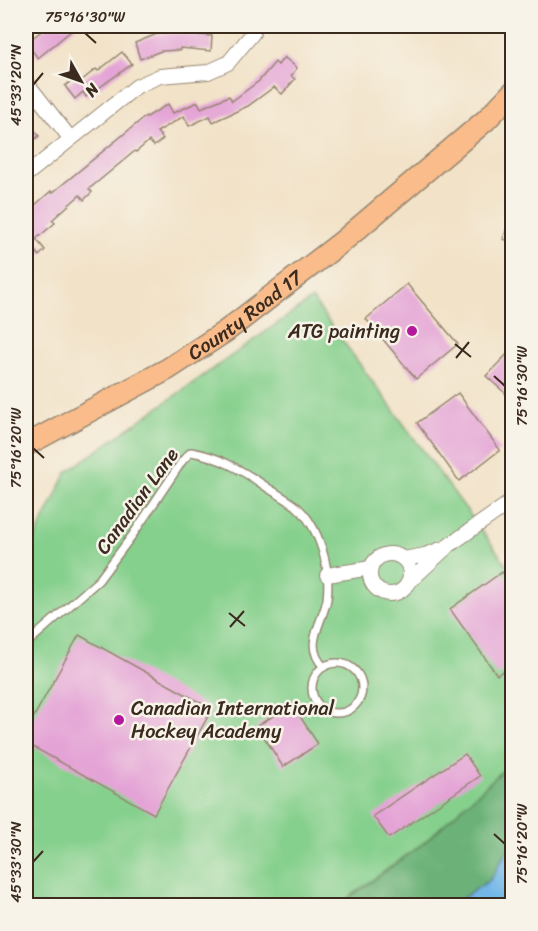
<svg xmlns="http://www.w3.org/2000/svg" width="538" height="931" viewBox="0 0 538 931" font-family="Sriracha,sans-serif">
<rect width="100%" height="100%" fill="#f7f3e8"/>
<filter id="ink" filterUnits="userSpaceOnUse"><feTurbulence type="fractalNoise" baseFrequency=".0167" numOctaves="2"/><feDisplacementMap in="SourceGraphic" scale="12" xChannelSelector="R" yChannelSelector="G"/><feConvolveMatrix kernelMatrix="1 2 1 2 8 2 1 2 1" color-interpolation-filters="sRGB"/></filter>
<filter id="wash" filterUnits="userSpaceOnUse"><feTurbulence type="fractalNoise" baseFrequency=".008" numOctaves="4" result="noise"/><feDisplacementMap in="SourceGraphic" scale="24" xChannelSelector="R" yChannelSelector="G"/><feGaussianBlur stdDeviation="1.35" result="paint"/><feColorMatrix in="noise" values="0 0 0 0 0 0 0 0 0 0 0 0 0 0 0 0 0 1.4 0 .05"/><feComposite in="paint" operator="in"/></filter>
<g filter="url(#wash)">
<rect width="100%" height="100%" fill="#f2e2c7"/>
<!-- green -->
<path fill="#86d08d" stroke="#607d56" stroke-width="1.5" d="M312 299 512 572V762L425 842 338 905H26V557L67 472Z"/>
<!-- forest -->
<path fill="#6cb278" stroke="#546e4b" stroke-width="1.5" d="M512 762V846L506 853 490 880 452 905 338 906 425 842Z"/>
<!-- water -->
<path fill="#72b7e8" stroke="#567083" stroke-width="1.5" d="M512 846V905H452L490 880 506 853Z"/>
<g id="blocks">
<!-- building -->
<g fill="#e4a3d6">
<path d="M48 26H77L38 58 26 43Z"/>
<path d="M175 33 212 36 211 51 180 48V50L161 51 140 59 135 43 157 34Z"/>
<path d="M122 52 132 64 86 97 83 92 75 99 65 86 77 76 81 81 96 69 98 71Z"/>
<path d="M284 57 297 68 291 76 295 79 282 94 274 87 248 106 213 122 210 116 189 126 184 116 157 132 163 139 154 146 149 141 136 152 135 151 89 189 92 192 84 200 80 195 52 220 55 223 36 239 45 250 39 256 26 240V213L51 191 52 193 146 116 147 117 168 104 173 113 198 102 201 108 229 96 232 101 259 81 275 62 278 65Z"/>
<path d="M26 118 39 136 26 146Z"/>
<path d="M511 216H513V242L503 239Z"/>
<path d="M407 284 458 344 416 379 366 319Z"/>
<path d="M513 348V400L486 376Z"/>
<path d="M458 393 500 450 459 481 417 423Z"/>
<path d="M502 572 513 586V664L497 675 450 609Z"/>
<path d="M79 635 212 709 154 814 26 743V731Z"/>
<path d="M292 704 318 744 283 767 257 726Z"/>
<path d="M465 754 480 776 389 838 373 816Z"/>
</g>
</g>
</g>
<g filter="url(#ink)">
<use href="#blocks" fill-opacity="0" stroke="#968672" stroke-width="1.5"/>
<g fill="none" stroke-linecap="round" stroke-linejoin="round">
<defs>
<g id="service">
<path d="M26 644 99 580 134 533 183 460 191 452C218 456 243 471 265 486 275 493 287 499 296 506 320 527 331 569 327 599 323 623 302 645 324 667"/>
<circle cx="337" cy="688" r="25"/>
</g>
<g id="minor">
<path d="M26 82 70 138"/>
<path d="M26 175 137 86 160 76 208 72 228 63 253 33"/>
<circle cx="390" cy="574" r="20"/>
<path d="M404 559 425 555 441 549"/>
<path d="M327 575 371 568"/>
<path d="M408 583 448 546 512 501"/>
</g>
<g id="primary">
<path id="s1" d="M26 445 168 369 226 331 343 241 486 120 512 93"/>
</g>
</defs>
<!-- service casing -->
<use href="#service" stroke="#968672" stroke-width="10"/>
<!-- minor casing -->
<use href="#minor" stroke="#968672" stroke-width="16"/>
<!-- primary casing -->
<use href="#primary" stroke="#968672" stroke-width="24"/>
<!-- service -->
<use href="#service" stroke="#fff" stroke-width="7"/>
<!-- minor -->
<use href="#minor" stroke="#fff" stroke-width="14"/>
<!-- primary -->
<use href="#primary" stroke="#f9bc8a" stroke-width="21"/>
</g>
</g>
<!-- ticks -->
<path fill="none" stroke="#3b2a1e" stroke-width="2" d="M85 33 96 43M33 85 43 73M455 344 471 357M456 358 469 342M494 376 505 386M33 448 44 458M229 613 245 626M230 627 244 611M494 834 505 844M33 862 43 851"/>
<!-- markers -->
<g fill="#b5179e" stroke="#f7f3e8" stroke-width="2">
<circle cx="412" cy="331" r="6"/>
<circle cx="119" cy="720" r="6"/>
</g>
<g text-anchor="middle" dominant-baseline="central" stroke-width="5" stroke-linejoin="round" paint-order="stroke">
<!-- street labels -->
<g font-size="20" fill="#3b2a1e" stroke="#f7f3e8">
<text stroke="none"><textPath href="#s1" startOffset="255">County Road 17</textPath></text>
<text transform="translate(137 501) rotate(-54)">Canadian Lane</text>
</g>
<!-- poi labels -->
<g font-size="20" fill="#3b2a1e" stroke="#f7f3e8" text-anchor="end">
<text x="400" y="331">ATG painting</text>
<text x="131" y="708" text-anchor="start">Canadian International<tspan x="131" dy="23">Hockey Academy</tspan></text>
</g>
</g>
<!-- margin -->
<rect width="538" height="931" fill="none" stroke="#f7f3e8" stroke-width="66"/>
<!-- north arrow -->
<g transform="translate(81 81) rotate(130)" stroke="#f7f3e8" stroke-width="4.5" paint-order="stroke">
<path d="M0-4.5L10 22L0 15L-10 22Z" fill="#3b2a1e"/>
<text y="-9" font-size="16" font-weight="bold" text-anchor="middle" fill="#3b2a1e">N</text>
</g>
<rect x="33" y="33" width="472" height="865" fill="none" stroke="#3b2a1e" stroke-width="2"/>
<g font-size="15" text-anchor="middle" fill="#3b2a1e">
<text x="85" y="22">75°16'30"W</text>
<text transform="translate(16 85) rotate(-90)" y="5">45°33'20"N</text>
<text transform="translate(522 386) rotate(-90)" y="5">75°16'30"W</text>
<text transform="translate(16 448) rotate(-90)" y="5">75°16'20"W</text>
<text transform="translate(522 844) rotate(-90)" y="5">75°16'20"W</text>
<text transform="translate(16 862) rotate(-90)" y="5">45°33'30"N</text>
</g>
</svg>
